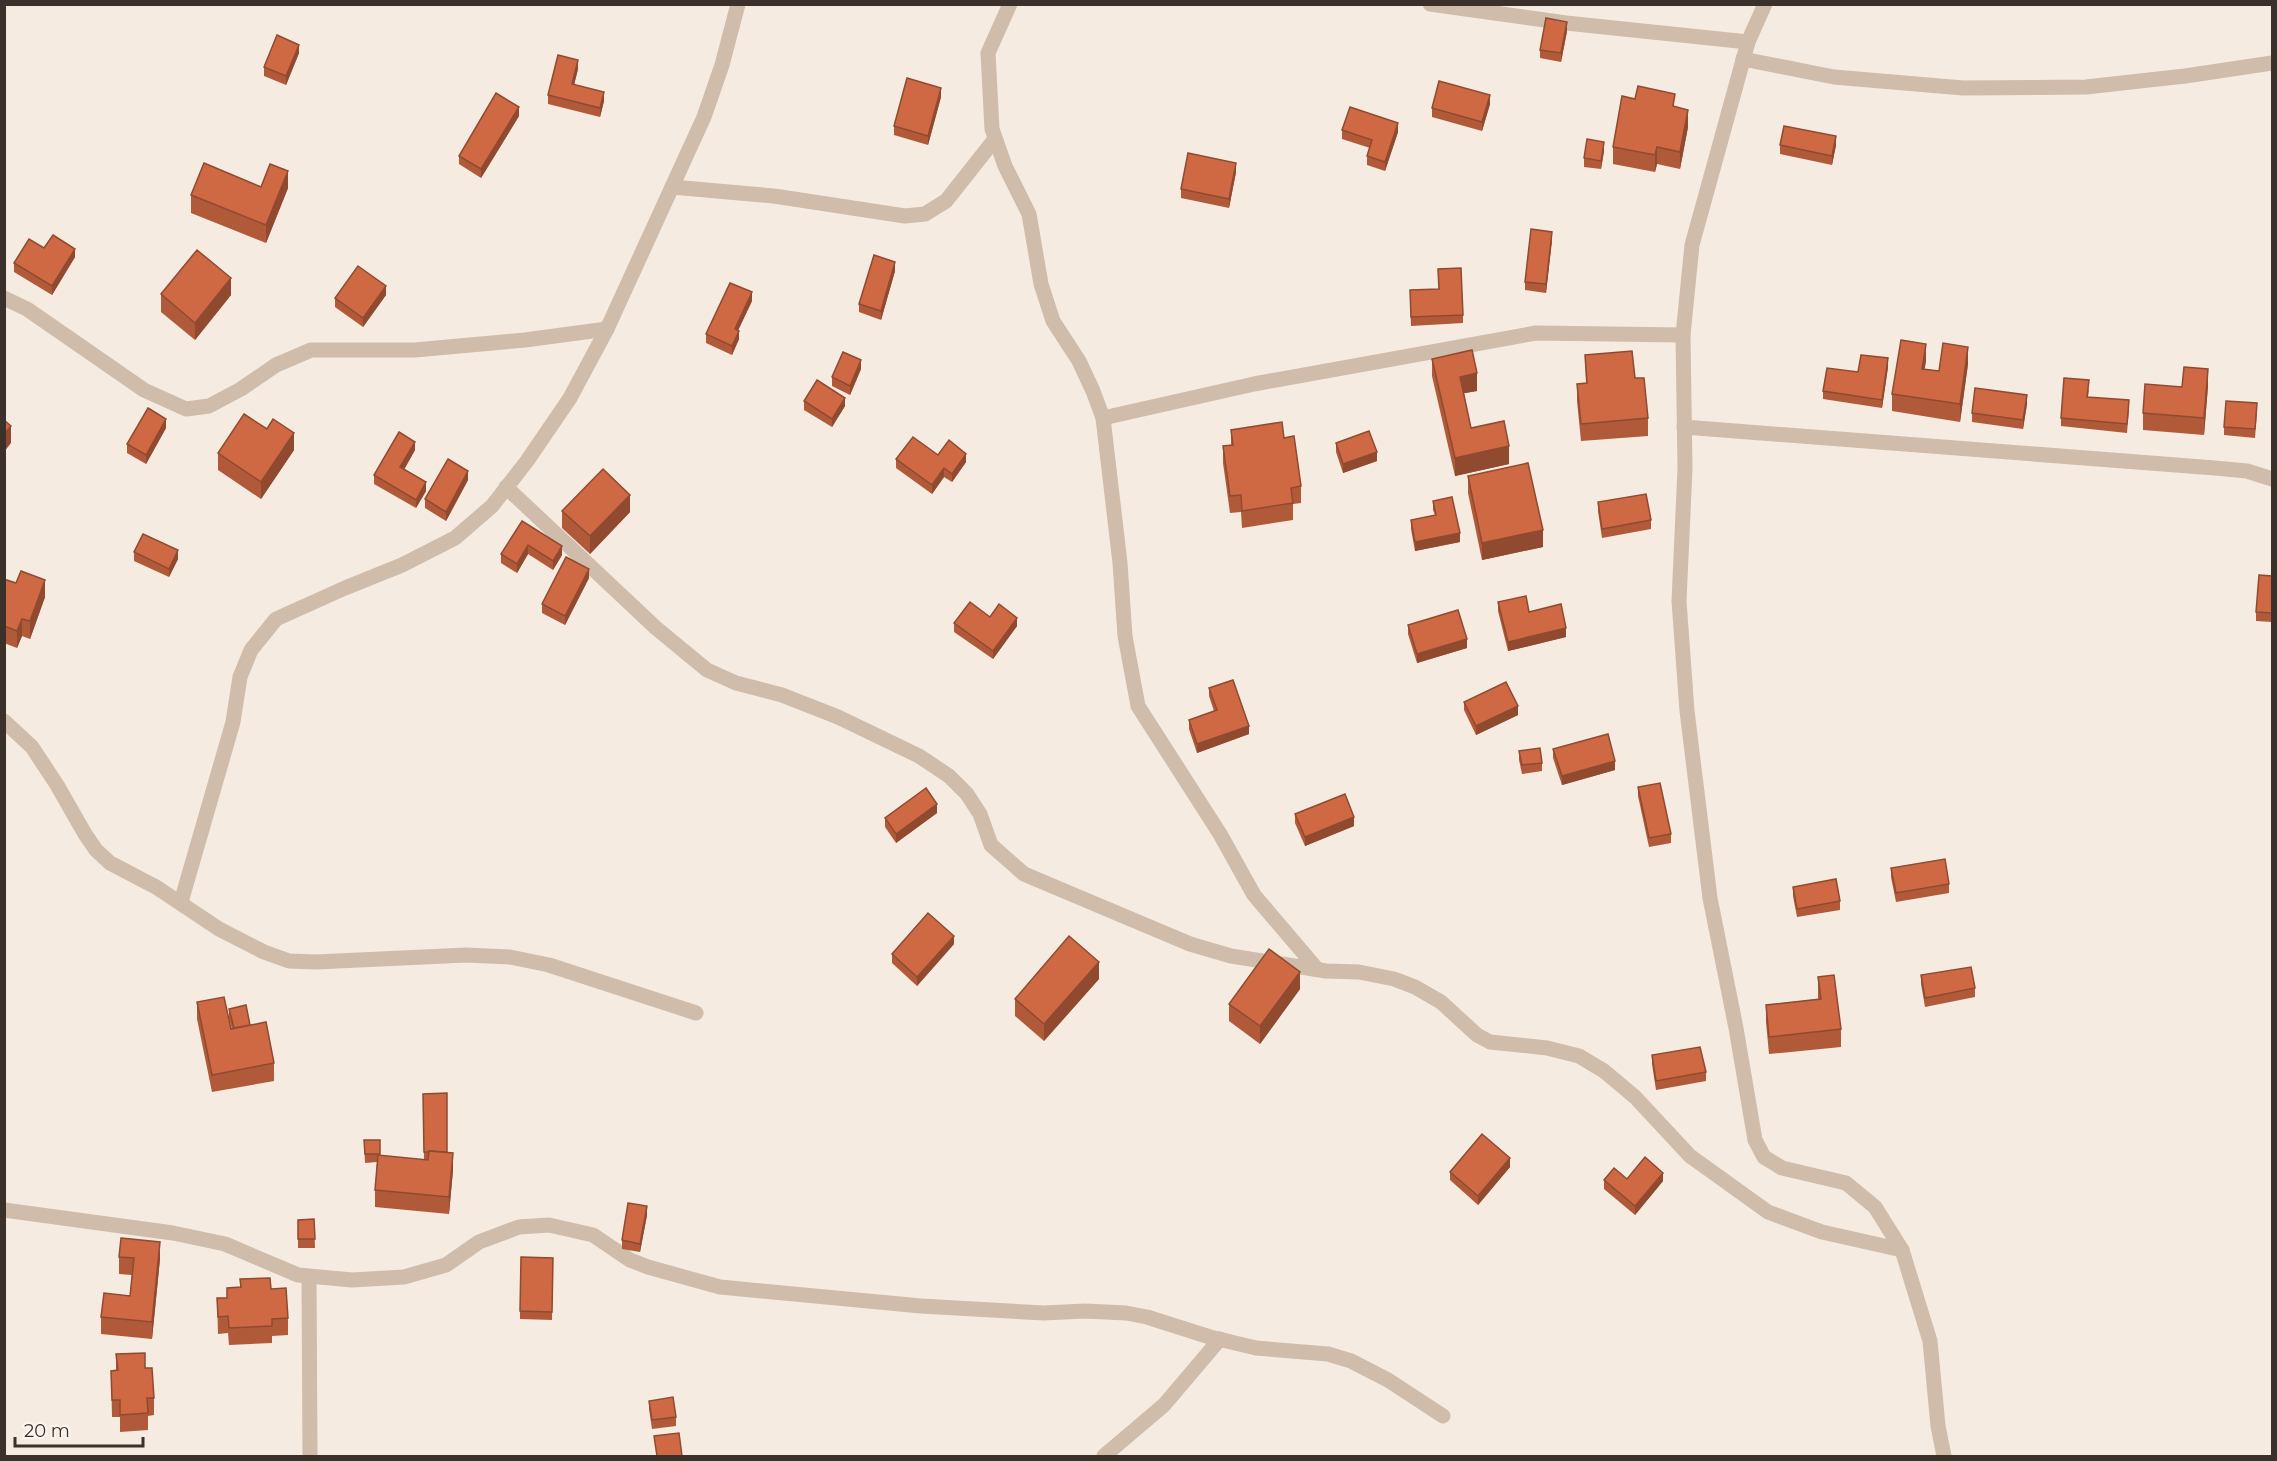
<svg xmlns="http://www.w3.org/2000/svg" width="2277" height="1461" viewBox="0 0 2277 1461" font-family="Montserrat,sans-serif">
<rect width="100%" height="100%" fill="#f5ebe0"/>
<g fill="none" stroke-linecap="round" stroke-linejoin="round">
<!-- minor -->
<g stroke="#cfbcaa" stroke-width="15">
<path d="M1010 4 988 53 992 129 1005 166 1029 214 1041 284 1053 321 1079 361 1093 391 1103 418 1120 563 1125 636 1138 706 1220 834 1254 895 1317 969"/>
<path d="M1430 4 1566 23 1748 42"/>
<path d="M1765 4 1748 42 1692 245 1683 335 1685 469 1679 601 1687 711 1710 898 1736 1028 1755 1140 1764 1157 1782 1168 1846 1183 1875 1207 1902 1250 1930 1341 1938 1426 1944 1456"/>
<path d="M1743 59 1834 77 1963 88 2086 87 2185 76 2272 63"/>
<path d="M672 187 774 196 905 216 925 214 946 201 995 139"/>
<path d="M4 298 27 309 144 390 186 409 209 406 241 389 276 365 311 350H415L525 340 607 329"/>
<path d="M1103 418 1254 384 1536 333 1683 335"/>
<path d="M1684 427 2215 468 2247 471 2272 479"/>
<path d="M506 487 656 628 707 670 736 683 782 695 838 717 919 756 949 776 967 794 980 814 991 845 1024 874 1190 944 1231 956 1326 971 1359 972 1394 979 1415 987 1441 1002 1477 1035 1490 1042 1547 1048 1579 1056 1604 1071 1635 1097 1690 1156 1768 1212 1822 1232 1902 1250"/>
<path d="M4 721 32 747 57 785 85 834 96 850 110 863 156 887 219 929 264 952 289 961 316 962 466 955 510 957 549 965 696 1013"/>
<path d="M181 902 233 722 240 677 251 650 276 619 345 588 402 565 455 538 492 506 527 461 570 398 607 329 704 117 722 65 738 4"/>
<path d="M4 1210 173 1233 225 1244 298 1275 352 1280 404 1277 446 1265 479 1242 519 1227 549 1225 593 1235 630 1260 648 1267 720 1287 921 1306 1044 1313 1085 1311 1126 1313 1147 1317 1210 1337 1256 1348 1328 1354 1351 1361 1388 1380 1443 1416"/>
<path d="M309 1276 310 1456"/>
<path d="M1104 1456 1164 1405 1220 1339"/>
</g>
</g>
<!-- wall -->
<g fill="#b15a3a">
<path d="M1567 31 1561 62 1540 58V50Z"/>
<path d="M299 53 286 85 264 76V67Z"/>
<path d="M578 69 574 85 604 101 600 117 548 104V95Z"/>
<path d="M941 97 928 145 894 135V126Z"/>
<path d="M1490 104 1482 131 1432 117V108Z"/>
<path d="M1675 107 1688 127 1680 169 1657 164 1655 172 1613 164V147Z"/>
<path d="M519 116 481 178 459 164V156Z"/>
<path d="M1342 130 1398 132 1385 171 1367 165V156L1370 148 1342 139Z"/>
<path d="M1780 145H1836L1832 165 1780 154Z"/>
<path d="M1604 151 1601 169 1584 167V158Z"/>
<path d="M1236 172 1229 208 1181 198V189Z"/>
<path d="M261 187 288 188 266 243 191 213V195Z"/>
<path d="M1552 240 1546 293 1525 290V282Z"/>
<path d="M44 248 75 257 52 295 14 272V263Z"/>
<path d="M1438 269 1463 315V323L1411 326 1410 299 1439 289Z"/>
<path d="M895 271 881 320 859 312V304Z"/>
<path d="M161 294 231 295 195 340 161 312Z"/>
<path d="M386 295 363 327 335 307V298Z"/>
<path d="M752 301 738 330 739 339 732 355 706 343V334Z"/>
<path d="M1585 355 1635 378 1648 418V436L1581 441 1577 401V384L1586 383Z"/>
<path d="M1432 359 1477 391 1464 393 1471 428 1509 464 1455 476 1432 376Z"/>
<path d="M1926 361 1924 369 1939 371 1968 364 1960 422 1892 411V394Z"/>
<path d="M1888 367 1882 408 1823 399V391L1858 372Z"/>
<path d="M861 369 850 395 832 386V377Z"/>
<path d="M2208 386 2204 435 2143 430V413Z"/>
<path d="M2089 389 2088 397 2129 409 2127 433 2061 426V418Z"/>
<path d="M804 401 845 406 832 427 804 410Z"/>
<path d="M2027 404 2023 429 1972 422V413Z"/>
<path d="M2257 412 2255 438 2224 435V427Z"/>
<path d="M166 428 146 464 127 453V444Z"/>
<path d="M267 429 294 450 261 499 218 470V453Z"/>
<path d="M1231 430 1284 438 1301 486V503L1293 504V520L1242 528 1241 512 1230 513 1223 463V446L1231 445Z"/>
<path d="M1336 443 1377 461 1343 473 1336 452Z"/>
<path d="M415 450 404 470 426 491 416 508 374 484V475Z"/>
<path d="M938 455 966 462 952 482 944 477 932 494 896 468V459Z"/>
<path d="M1468 476 1543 547 1482 560 1468 493Z"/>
<path d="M468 480 446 521 425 508V499Z"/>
<path d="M1433 501 1460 542 1415 551 1411 529V520L1435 515 1433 510Z"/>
<path d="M1598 502 1651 520V529L1602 538 1598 511Z"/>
<path d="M562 511 630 512 590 554 562 528Z"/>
<path d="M522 521 562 555 553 570 528 554 517 573 501 563V554Z"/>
<path d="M134 552 178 559 169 577 134 561Z"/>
<path d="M2272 576V622L2256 621V612Z"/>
<path d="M589 578 565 625 542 613V604Z"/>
<path d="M4 579 45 597 30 639 22 636 17 648 4 643Z"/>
<path d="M1498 602 1529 612 1566 637 1508 651 1498 611Z"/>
<path d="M990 617 1017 626 993 659 954 632V623Z"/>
<path d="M1408 625 1467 648 1417 663 1408 634Z"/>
<path d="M1209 688 1249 734 1197 753 1189 729V720L1214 711 1209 696Z"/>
<path d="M1464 702 1518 715 1476 735 1464 710Z"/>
<path d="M1553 749 1615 770 1562 785 1553 758Z"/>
<path d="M1519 751 1542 763V771L1522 774 1519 760Z"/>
<path d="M1638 787 1671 834V843L1649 847 1638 796Z"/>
<path d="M937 813 896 843 885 827V818Z"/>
<path d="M1295 814 1354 826 1305 846 1295 823Z"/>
<path d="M1891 868 1949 884V893L1896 902 1891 877Z"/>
<path d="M1793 887 1840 901V910L1797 917 1793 896Z"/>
<path d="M954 944 917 986 892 963V954Z"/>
<path d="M1921 975 1975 988V997L1925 1007 1921 984Z"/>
<path d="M1818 977 1841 1029V1047L1769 1054 1766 1022V1005L1818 999Z"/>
<path d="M1099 979 1044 1041 1015 1016V999Z"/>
<path d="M1300 989 1260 1044 1229 1021V1004Z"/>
<path d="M197 1002 231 1029H232L229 1018V1009L250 1025 274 1063V1081L212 1092 197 1019Z"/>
<path d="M1652 1055 1706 1072V1081L1656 1090 1652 1064Z"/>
<path d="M423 1094 447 1152 453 1170 449 1214 375 1207V1190L377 1162 365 1163 364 1140H380V1155L424 1160Z"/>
<path d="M1510 1167 1478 1205 1450 1180V1172Z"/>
<path d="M1604 1180 1663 1181 1635 1215 1604 1189Z"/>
<path d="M647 1215 640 1252 622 1249V1240Z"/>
<path d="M314 1219 315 1248H298V1220Z"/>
<path d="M119 1257 160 1259 152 1339 101 1334V1317L130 1296 132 1275 119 1274Z"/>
<path d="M553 1258 552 1320 520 1319V1311Z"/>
<path d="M240 1279 271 1289 288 1318V1335L272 1336V1343L229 1345 228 1333 218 1334 217 1298H227L240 1287Z"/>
<path d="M116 1354 145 1368 154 1398V1415L148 1416V1430L120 1432V1417H112L111 1371 116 1370Z"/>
<path d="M649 1401 676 1417V1426L652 1429 649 1409Z"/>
</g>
<!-- shaded-wall -->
<g fill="#904a30">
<path d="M1567 22V31L1561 62V53Z"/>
<path d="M299 45V53L286 85V76Z"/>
<path d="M578 60V69L572 93V84Z"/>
<path d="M941 88V97L928 145V136Z"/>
<path d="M604 92V101L600 117V108Z"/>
<path d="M1490 95V104L1482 131V122Z"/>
<path d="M519 107V116L481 178V169Z"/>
<path d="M1688 110V127L1680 169V152Z"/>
<path d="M1398 123V132L1385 171V162Z"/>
<path d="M1836 136V145L1832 165V156Z"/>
<path d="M1604 142V151L1601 169V161Z"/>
<path d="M1657 147V164L1655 172V155Z"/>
<path d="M1236 163V172L1229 208V199Z"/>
<path d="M288 171V188L266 243V225Z"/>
<path d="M1552 232V240L1546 293V284Z"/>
<path d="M75 249V257L52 295V286Z"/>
<path d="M895 262V271L881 320V311Z"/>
<path d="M231 278V295L195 340V323Z"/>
<path d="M386 286V295L363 327V318Z"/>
<path d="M752 292V301L735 337V329Z"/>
<path d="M739 331V339L732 355V346Z"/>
<path d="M1926 344V361L1922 386V369Z"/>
<path d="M1968 347V364L1960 422V404Z"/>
<path d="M1888 358V367L1882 408V400Z"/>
<path d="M861 360V369L850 395V386Z"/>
<path d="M2208 369V386L2204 435V418Z"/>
<path d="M1477 373V391L1460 394V377Z"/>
<path d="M2027 395V404L2023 429V420Z"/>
<path d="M845 398V406L832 427V419Z"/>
<path d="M166 419V428L146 464V455Z"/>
<path d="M11 426V443L4 452V434Z"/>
<path d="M294 433V450L261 499V482Z"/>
<path d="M415 442V450L400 476V467Z"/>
<path d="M1509 446V464L1455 476V458Z"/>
<path d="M1377 452V461L1343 473V464Z"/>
<path d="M966 454V462L952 482V474Z"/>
<path d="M944 468V477L932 494V485Z"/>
<path d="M468 471V480L446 521V512Z"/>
<path d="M426 482V491L416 508V500Z"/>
<path d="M630 495V512L590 554V536Z"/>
<path d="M1543 530V547L1482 560V543Z"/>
<path d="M1460 533V542L1415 551V542Z"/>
<path d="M528 545V554L517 573V564Z"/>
<path d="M562 546V555L553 570V561Z"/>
<path d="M178 550V559L169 577V569Z"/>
<path d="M589 569V578L565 625V616Z"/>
<path d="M45 580V597L30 639V621Z"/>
<path d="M1017 618V626L993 659V651Z"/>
<path d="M22 619V636L17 648V631Z"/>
<path d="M1566 628V637L1508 651V642Z"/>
<path d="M1467 639V648L1417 663V654Z"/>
<path d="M1518 706V715L1476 735V726Z"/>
<path d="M1249 726V734L1197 753V744Z"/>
<path d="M1615 761V770L1562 785V776Z"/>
<path d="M937 804V813L896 843V834Z"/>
<path d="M1354 817V826L1305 846V837Z"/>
<path d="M954 936V944L917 986V977Z"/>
<path d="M1099 962V979L1044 1041V1024Z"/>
<path d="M1300 972V989L1260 1044V1026Z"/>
<path d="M453 1153V1170L449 1214V1197Z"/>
<path d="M1510 1158V1167L1478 1205V1196Z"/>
<path d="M1663 1173V1181L1635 1215V1206Z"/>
<path d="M647 1206V1215L640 1252V1244Z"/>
<path d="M160 1242V1259L152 1339V1322Z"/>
</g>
<!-- building -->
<g fill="#ce6944" stroke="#904a30" stroke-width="1.5">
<path d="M1546 18 1567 22 1561 53 1540 50Z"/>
<path d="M277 35 299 45 286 76 264 67Z"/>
<path d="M558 55 578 60 572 84 604 92 600 108 548 95Z"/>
<path d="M907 78 941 88 928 136 894 126Z"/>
<path d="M1439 81 1490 95 1482 122 1432 108Z"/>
<path d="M1638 86 1675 94 1673 106 1688 110 1680 152 1657 147 1655 155 1613 147 1622 96 1635 99Z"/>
<path d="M496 93 519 107 481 169 459 156Z"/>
<path d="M1350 107 1398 123 1385 162 1367 156 1372 140 1342 130Z"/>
<path d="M1784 126 1836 136 1832 156 1780 145Z"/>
<path d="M1587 139 1604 142 1601 161 1584 158Z"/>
<path d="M1188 153 1236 163 1229 199 1181 189Z"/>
<path d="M204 163 261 187 270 164 288 171 266 225 191 195Z"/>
<path d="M1531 229 1552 232 1546 284 1525 282Z"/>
<path d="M53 235 75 249 52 286 14 263 29 239 44 248Z"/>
<path d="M197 250 231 278 195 323 161 294Z"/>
<path d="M874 255 895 262 881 311 859 304Z"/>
<path d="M358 266 386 286 363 318 335 298Z"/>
<path d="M1461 268 1463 315 1411 317 1410 290 1439 289 1438 269Z"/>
<path d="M730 283 752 292 735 329 739 331 732 346 706 334Z"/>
<path d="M1901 340 1926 344 1922 369 1939 371 1943 343 1968 347 1960 404 1892 394Z"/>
<path d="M1472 350 1477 373 1460 377 1471 428 1504 421 1509 446 1455 458 1432 359Z"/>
<path d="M1632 351 1635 378H1644L1648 418 1581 424 1577 384 1587 383 1585 355Z"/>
<path d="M843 352 861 360 850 386 832 377Z"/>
<path d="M1861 355 1888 358 1882 400 1823 391 1827 368 1858 372Z"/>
<path d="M2184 367 2208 369 2204 418 2143 413 2145 384 2182 387Z"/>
<path d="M2064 378 2089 380 2087 397 2129 400 2127 424 2061 418Z"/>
<path d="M817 380 845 398 832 419 804 401Z"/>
<path d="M1975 388 2027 395 2023 420 1972 413Z"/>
<path d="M2226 401 2257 403 2255 429 2224 427Z"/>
<path d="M148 408 166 419 146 455 127 444Z"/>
<path d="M244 414 267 429 273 419 294 433 261 482 218 453Z"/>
<path d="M4 420 11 426 4 434Z"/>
<path d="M1282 422 1284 438 1294 436 1301 486 1291 488 1293 503 1242 511 1241 495 1230 496 1223 446 1233 445 1231 430Z"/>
<path d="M1369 431 1377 452 1343 464 1336 443Z"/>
<path d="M399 432 415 442 400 467 426 482 416 500 374 475Z"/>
<path d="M913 437 938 455 949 440 966 454 952 474 944 468 932 485 896 459Z"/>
<path d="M448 459 468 471 446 512 425 499Z"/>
<path d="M1528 463 1543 530 1482 543 1468 476Z"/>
<path d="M603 469 630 495 590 536 562 511Z"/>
<path d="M1646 494 1651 520 1602 529 1598 502Z"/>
<path d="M1452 497 1460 533 1415 542 1411 520 1436 515 1433 501Z"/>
<path d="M522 521 562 546 553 561 528 545 517 564 501 554Z"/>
<path d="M143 534 178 550 169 569 134 552Z"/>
<path d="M566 557 589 569 565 616 542 604Z"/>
<path d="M21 571 45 580 30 621 22 619 17 631 4 626V579L16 583Z"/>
<path d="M2259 575 2272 576V613L2256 612Z"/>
<path d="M1526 596 1529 612 1561 604 1566 628 1508 642 1498 602Z"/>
<path d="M970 602 990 617 999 604 1017 618 993 651 954 623Z"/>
<path d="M1458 610 1467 639 1417 654 1408 625Z"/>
<path d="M1233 680 1249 726 1197 744 1189 720 1217 710 1209 688Z"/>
<path d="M1506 682 1518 706 1476 726 1464 702Z"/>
<path d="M1608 734 1615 761 1562 776 1553 749Z"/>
<path d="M1540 748 1542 763 1522 765 1519 751Z"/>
<path d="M1660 783 1671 834 1649 838 1638 787Z"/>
<path d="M926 788 937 804 896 834 885 818Z"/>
<path d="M1345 794 1354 817 1305 837 1295 814Z"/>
<path d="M1945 859 1949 884 1896 893 1891 868Z"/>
<path d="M1836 879 1840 901 1797 909 1793 887Z"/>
<path d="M928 913 954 936 917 977 892 954Z"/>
<path d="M1069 936 1099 962 1044 1024 1015 999Z"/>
<path d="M1269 949 1300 972 1260 1026 1229 1004Z"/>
<path d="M1971 967 1975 988 1925 998 1921 975Z"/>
<path d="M1834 975 1841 1029 1769 1037 1766 1005 1821 999 1818 977Z"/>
<path d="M224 997 231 1029 266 1022 274 1063 212 1075 197 1002Z"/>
<path d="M246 1005 250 1025 234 1028 229 1009Z"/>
<path d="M1700 1047 1706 1072 1656 1081 1652 1055Z"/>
<path d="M447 1093V1152L429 1151V1152H424L423 1094Z"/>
<path d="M1482 1134 1510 1158 1478 1196 1450 1172Z"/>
<path d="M364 1140H380V1154H365Z"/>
<path d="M429 1151 453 1153 449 1197 375 1190 378 1155 428 1160Z"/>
<path d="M1645 1157 1663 1173 1635 1206 1604 1180 1614 1168 1627 1179Z"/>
<path d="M628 1203 647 1206 640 1244 622 1240Z"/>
<path d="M314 1219 315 1239H298V1220Z"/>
<path d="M121 1238 160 1242 152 1322 101 1317 104 1293 130 1296 134 1258 119 1257Z"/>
<path d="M521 1257 553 1258 552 1312 520 1311Z"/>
<path d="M270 1278 271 1289 286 1288 288 1318 272 1319V1326L229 1328 228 1316 218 1317 217 1298H227V1288L241 1287 240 1279Z"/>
<path d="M145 1353V1368H152L154 1398H147L148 1413 120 1415V1400H112L111 1371 118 1370 116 1354Z"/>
<path d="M673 1397 676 1417 652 1420 649 1401Z"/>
<path d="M679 1433 682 1456H657L654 1436Z"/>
</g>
<!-- border -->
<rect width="2277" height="1461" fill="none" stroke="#3c302a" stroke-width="12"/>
<!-- scale -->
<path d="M15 1437v9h128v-9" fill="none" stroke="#3c302a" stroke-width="3"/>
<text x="24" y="1437" font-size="18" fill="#3c302a" stroke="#fcf5ed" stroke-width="4.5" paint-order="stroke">20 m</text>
</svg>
